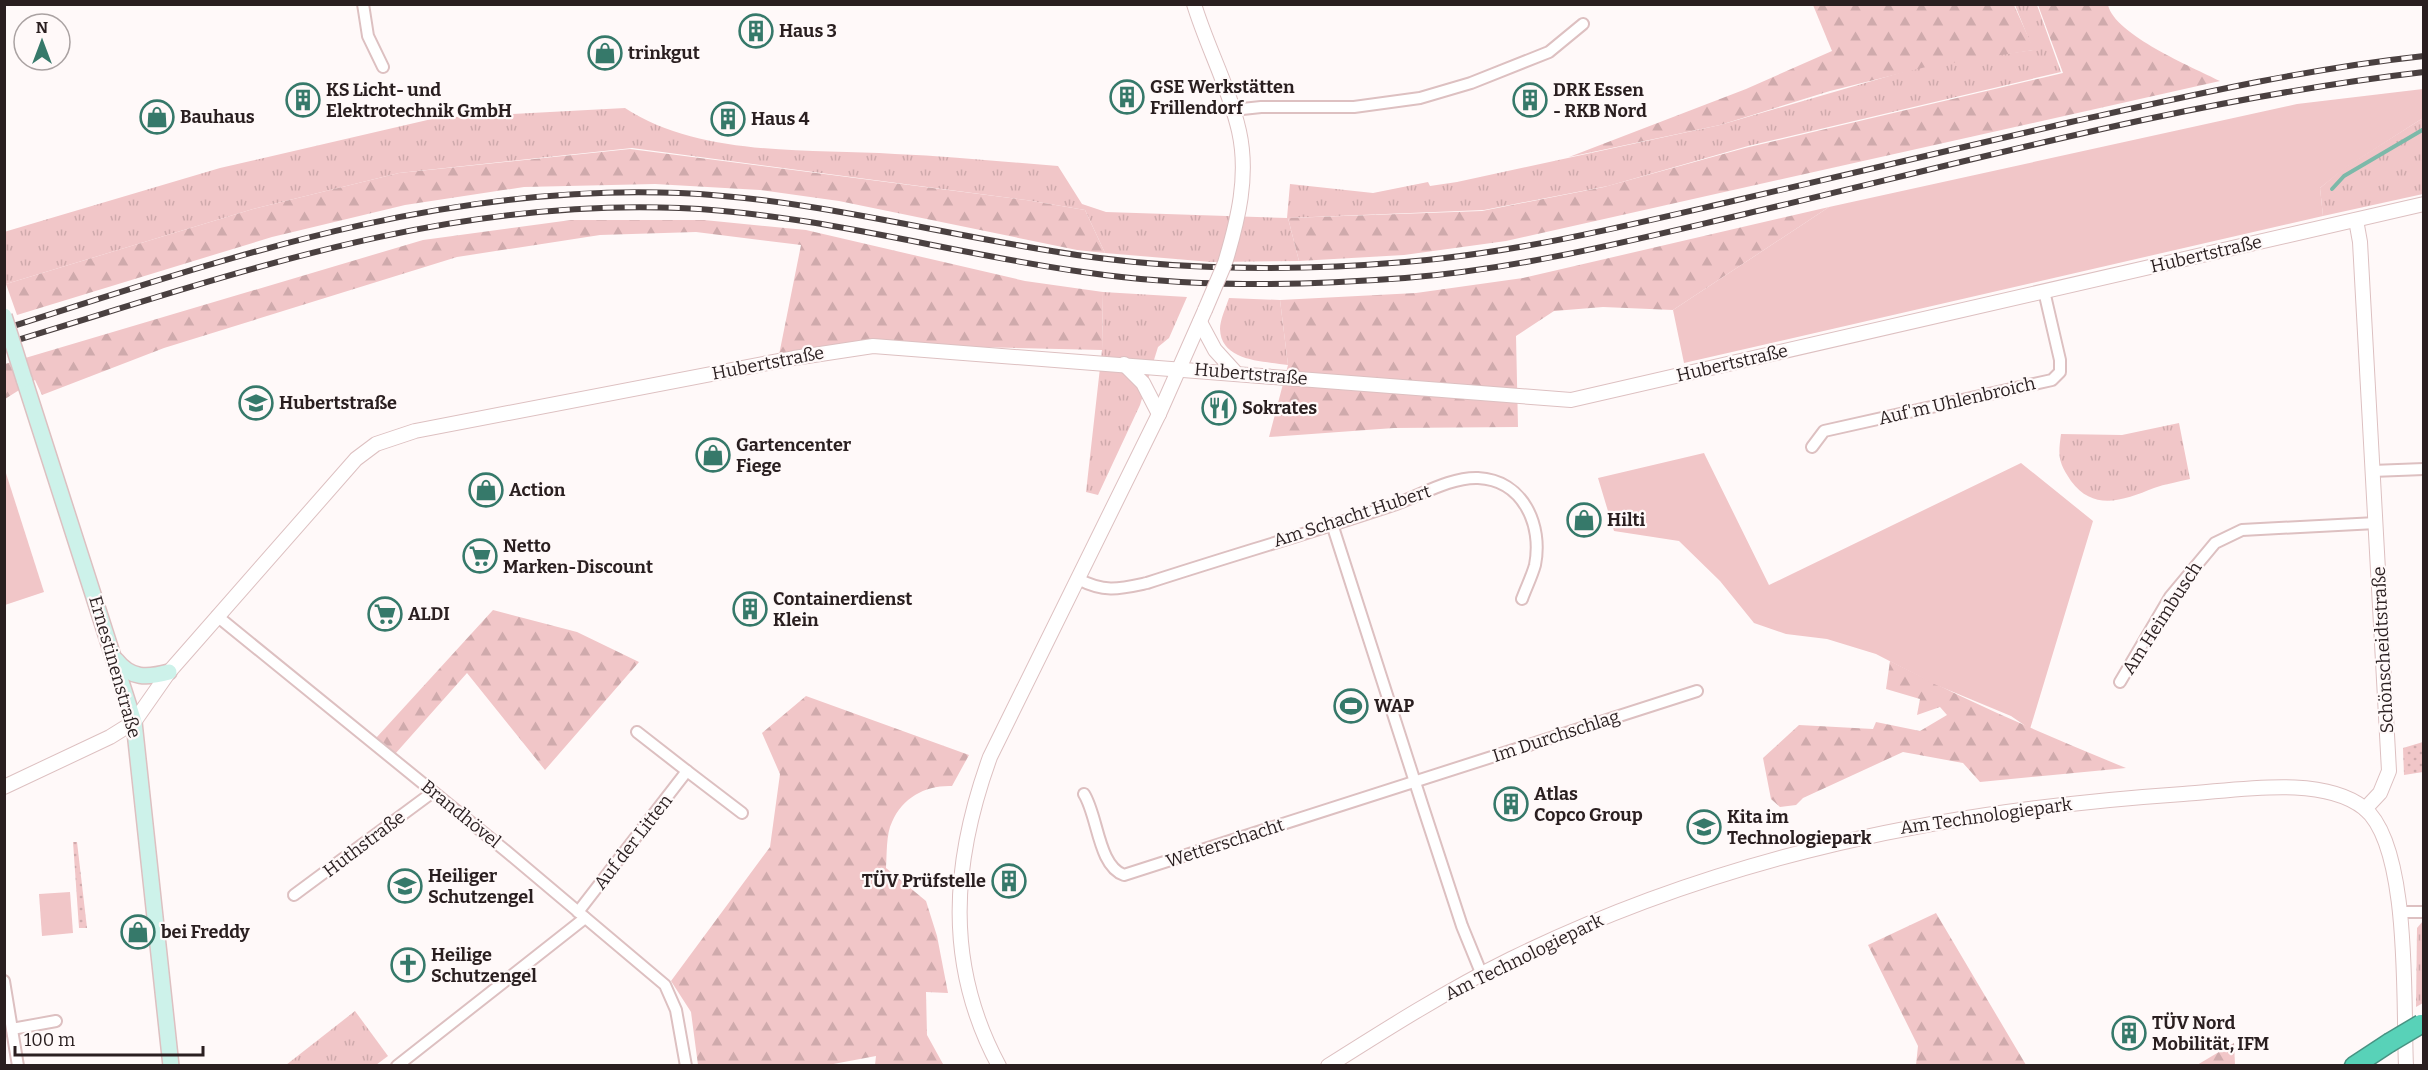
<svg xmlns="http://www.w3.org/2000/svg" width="2428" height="1070" viewBox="0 0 2428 1070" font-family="Bitter,serif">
<defs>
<pattern id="grass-tufts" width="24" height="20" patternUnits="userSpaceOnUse" patternTransform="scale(1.5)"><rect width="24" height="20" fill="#f1c6c8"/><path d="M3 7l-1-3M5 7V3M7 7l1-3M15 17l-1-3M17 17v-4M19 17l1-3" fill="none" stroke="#cfaaac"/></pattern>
<pattern id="forest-firs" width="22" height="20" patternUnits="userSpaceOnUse" patternTransform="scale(1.5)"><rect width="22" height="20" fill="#f1c6c8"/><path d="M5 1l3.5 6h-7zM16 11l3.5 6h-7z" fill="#cfaaac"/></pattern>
<pattern id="park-dots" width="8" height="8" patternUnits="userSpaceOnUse" patternTransform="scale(1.5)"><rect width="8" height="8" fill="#f1c6c8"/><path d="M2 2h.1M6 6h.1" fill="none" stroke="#cfaaac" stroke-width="1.8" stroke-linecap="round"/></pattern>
</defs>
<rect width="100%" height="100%" fill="#fff9f9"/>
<!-- grass -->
<g fill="url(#grass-tufts)">
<path d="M2015 5H2037L2061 72 1748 146 1608 186 1484 210 1288 218 1299 261 1211 262 1105 253 1085 210 1026 200 632 148 399 173 253 209 6 284 4 232 220 168 436 118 625 108C700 157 808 149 895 154 950 156 1004 162 1058 166L1082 204 1106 212 1287 218 1290 184 1373 193 1428 182 1430 186 1457 182 1720 125 1927 65 2033 50Z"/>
<path d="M2423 118V194L2323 216 2320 188 2344 168Z"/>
<path d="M1103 292 1187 297 1169 338 1158 347 1140 405 1098 495 1086 492 1102 350Z"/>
<path d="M1229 298 1280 300 1288 365C1264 361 1221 362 1220 329 1220 320 1226 307 1229 298Z"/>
<path d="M2179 423 2190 479C2178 482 2165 484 2154 488 2124 500 2094 512 2071 481 2058 462 2058 456 2061 434L2122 435Z"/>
<path d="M2423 921V1003L2416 1007 2417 928Z"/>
<path d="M355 1011 388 1056 376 1065H286Z"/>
</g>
<!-- forest -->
<g fill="url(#forest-firs)">
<path d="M1813 5H2014L2034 50 1926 67 1830 91 1720 125 1569 157 1746 89 1832 51Z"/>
<path d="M2038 5H2108C2115 35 2192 67 2220 81L1506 241 1404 255 1299 261 1288 218 1482 211 1604 187 1745 148 2063 73Z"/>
<path d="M630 149 1026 200 1085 210 1105 253 1077 250 839 201 760 190 655 184 524 187 405 205 272 237 17 315 6 284 253 209 399 173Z"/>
<path d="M1829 207 1673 310 1603 307 1554 311 1516 336 1518 427 1394 428 1269 437 1288 365 1280 300 1416 293 1523 278Z"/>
<path d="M571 220H704L806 230 1025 281 1103 292 1102 350 895 345 778 360 801 245 696 232 600 235 457 257 164 348 42 395 35 380 5 399V364L423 240Z"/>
<path d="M493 610 577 632 639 662 545 770 467 673 395 754 376 738Z"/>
<path d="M1890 661C1967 701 2047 736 2126 768L1980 782 1963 763 1903 752 1803 798 1796 805 1780 807 1771 799 1763 758 1799 725 1873 729 1876 722 1920 731 1947 715 1940 707 1917 715 1920 699 1886 689Z"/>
<path d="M806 696 969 755 952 786C926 785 903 797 892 822 886 834 887 854 886 868L926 901 937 936 948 993 926 992 927 1035 943 1064 875 1065 876 1056 828 1065H698L691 1012 671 981 770 847 780 774 762 733Z"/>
<path d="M1936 913 2026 1065H1916L1918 1046 1868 945Z"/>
<path d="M2234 1043 2235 1065H2197Z"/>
</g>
<!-- park -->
<g fill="url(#park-dots)">
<path d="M2423 742V772L2404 775 2403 748Z"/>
<path d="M73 842H77L87 928H79Z"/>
</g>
<!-- garden -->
<g fill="#f1c6c8">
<path d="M2423 89V118L2345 168 2320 188 2323 216 1684 363 1673 310 1829 207 2297 104Z"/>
<path d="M1704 453 1769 585 2021 463 2093 521 2030 729 2011 716 1934 684 1876 654 1827 639 1786 634 1754 623 1720 581 1679 541 1614 531 1598 478Z"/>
<path d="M4 467 44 592 5 605H4Z"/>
<path d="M70 892 73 933 42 936 39 894Z"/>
</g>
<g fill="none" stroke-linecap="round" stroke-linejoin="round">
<!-- stream -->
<path stroke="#7cb9a9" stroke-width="4" d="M2332 189 2344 176 2424 129"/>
<defs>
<g id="minor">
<path d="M363 4 368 36 383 67"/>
<path d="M1233 110 1261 107H1354L1420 98 1471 83 1549 52 1583 24"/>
<path d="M1812 447 1824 431 2052 380 2060 372V360L2044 291"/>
<path d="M2372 471 2424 469"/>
<path d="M1332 524 1423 807 1462 926 1482 975"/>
<path d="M1078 579C1105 593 1119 589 1147 583 1230 556 1313 532 1396 504 1421 495 1451 477 1478 478 1523 480 1543 525 1535 565 1532 576 1526 588 1522 599"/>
<path d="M217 616 506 851 665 985 676 1010 686 1066"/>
<path d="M2120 682 2170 597 2215 543 2242 530 2376 523"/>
<path d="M687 771 742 813"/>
<path d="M1084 794C1098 816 1098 866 1124 875L1697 691"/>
<path d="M294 895 433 792"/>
<path d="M578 912 687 771 637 732"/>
<path d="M2399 912H2424"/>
<path d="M4 981 18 1066"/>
<path d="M12 1029 56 1021"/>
<path d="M397 1066 585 918"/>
</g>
<g id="tertiary">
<path d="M1194 4C1207 47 1229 87 1239 131 1249 176 1238 220 1225 263"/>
<path d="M2356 220 2360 242 2389 771 2380 793 2365 809"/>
<path d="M1200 322 1215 350 1235 372"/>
<path d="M1124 364 1143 383 1159 414"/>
<path d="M4 787 110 737 134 722 169 672 356 459 376 444 415 431 794 358 873 346 1571 400 2424 204"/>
<path d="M999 1066C944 964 952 862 990 757L1159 414 1205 310"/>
<path d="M1328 1066C1388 1028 1448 990 1511 959 1725 854 1947 810 2183 794 2234 791 2321 774 2364 808 2411 846 2403 1005 2406 1066"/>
</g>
<g id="secondary">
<path d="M24 379 134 722 171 1066"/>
<path d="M116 660C131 679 147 678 169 672"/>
</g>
<path id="motorway" d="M2354 1066 2389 1043"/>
</defs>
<!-- minor casing -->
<use href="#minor" stroke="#ddc0c1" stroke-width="14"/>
<!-- tertiary casing -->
<use href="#tertiary" stroke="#ddc0c1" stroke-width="16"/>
<!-- secondary casing -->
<use href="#secondary" stroke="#ddc0c1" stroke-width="18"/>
<!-- motorway casing -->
<use href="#motorway" stroke="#489383" stroke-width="21"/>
<!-- minor -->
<use href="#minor" stroke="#fff" stroke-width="10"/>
<!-- tertiary -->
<use href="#tertiary" stroke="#fff" stroke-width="14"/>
<!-- secondary -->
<use href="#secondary" stroke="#cdf2ea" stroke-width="15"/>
<!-- motorway -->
<use href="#motorway" stroke="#58d2b8" stroke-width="18"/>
<defs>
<g id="rail">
<path d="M4 329C228 258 442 183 680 193 817 199 949 237 1084 256 1191 271 1297 271 1405 262 1516 253 1625 226 1733 201 1846 175 1958 148 2071 122 2188 96 2304 69 2424 56"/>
<path d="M4 344C230 276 440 198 680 208 817 214 948 253 1083 272 1190 288 1297 286 1405 278 1520 269 1633 240 1745 214 1970 161 2194 99 2424 72"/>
</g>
</defs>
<!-- rail casing -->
<use href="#rail" stroke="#4a4040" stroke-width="6"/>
<!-- rail -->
<use href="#rail" stroke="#fff9f9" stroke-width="4" stroke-dasharray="11" stroke-linecap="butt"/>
<defs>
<path id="tertiary-bridge" d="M1205 310 1225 263"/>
<path id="secondary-bridge" d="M4 316 24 379"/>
<path id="motorway-bridge" d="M2389 1043 2421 1024"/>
</defs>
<!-- tertiary-bridge casing -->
<use href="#tertiary-bridge" stroke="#ddc0c1" stroke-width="16" stroke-linecap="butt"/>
<!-- secondary-bridge casing -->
<use href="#secondary-bridge" stroke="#ddc0c1" stroke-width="18" stroke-linecap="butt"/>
<!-- motorway-bridge casing -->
<use href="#motorway-bridge" stroke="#489383" stroke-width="21" stroke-linecap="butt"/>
<!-- tertiary-bridge -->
<use href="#tertiary-bridge" stroke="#fff" stroke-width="14"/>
<!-- secondary-bridge -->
<use href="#secondary-bridge" stroke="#cdf2ea" stroke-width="15"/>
<!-- motorway-bridge -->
<use href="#motorway-bridge" stroke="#58d2b8" stroke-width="18"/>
</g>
<!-- icons -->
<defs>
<symbol id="building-ring" viewBox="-11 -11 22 22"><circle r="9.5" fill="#fff9f9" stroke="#36796a" stroke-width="1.5"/><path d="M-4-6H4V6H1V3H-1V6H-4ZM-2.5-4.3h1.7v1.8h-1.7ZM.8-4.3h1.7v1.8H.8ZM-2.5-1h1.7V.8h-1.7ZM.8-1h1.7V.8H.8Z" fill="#36796a"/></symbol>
<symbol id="shop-ring" viewBox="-11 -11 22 22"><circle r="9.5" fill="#fff9f9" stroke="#36796a" stroke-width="1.5"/><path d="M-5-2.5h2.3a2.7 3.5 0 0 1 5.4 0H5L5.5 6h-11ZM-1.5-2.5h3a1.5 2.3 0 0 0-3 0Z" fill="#36796a"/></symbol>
<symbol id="school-ring" viewBox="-11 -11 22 22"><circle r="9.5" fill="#fff9f9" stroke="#36796a" stroke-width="1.5"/><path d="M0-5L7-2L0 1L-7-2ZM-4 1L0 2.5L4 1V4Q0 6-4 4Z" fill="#36796a"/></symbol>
<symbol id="restaurant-ring" viewBox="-11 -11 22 22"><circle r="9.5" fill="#fff9f9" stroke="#36796a" stroke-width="1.5"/><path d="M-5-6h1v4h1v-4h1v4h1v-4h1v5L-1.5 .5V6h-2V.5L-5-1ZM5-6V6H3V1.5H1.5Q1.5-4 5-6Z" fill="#36796a"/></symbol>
<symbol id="supermarket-ring" viewBox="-11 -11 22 22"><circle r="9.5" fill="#fff9f9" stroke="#36796a" stroke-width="1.5"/><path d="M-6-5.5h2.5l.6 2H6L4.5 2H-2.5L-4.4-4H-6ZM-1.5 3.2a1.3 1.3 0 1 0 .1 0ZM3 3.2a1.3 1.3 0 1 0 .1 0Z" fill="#36796a"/></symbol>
<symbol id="stadium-ring" viewBox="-11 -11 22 22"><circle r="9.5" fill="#fff9f9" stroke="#36796a" stroke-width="1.5"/><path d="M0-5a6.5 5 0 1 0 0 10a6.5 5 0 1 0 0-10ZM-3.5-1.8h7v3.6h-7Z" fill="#36796a"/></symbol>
<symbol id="church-ring" viewBox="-11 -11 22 22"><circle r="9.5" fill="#fff9f9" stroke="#36796a" stroke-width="1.5"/><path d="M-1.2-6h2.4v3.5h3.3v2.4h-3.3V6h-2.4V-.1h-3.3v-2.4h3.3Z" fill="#36796a"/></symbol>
</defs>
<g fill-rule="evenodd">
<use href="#building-ring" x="737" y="12" width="38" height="38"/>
<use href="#shop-ring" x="586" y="34" width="38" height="38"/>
<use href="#building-ring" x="1108" y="78" width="38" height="38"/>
<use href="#building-ring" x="284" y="81" width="38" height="38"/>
<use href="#building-ring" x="1511" y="81" width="38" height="38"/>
<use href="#shop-ring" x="138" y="98" width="38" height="38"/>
<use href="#building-ring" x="709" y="100" width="38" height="38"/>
<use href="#school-ring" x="237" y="384" width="38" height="38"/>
<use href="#restaurant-ring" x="1200" y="389" width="38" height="38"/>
<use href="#shop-ring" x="694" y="436" width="38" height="38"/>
<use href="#shop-ring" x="467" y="471" width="38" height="38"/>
<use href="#shop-ring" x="1565" y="501" width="38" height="38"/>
<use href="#supermarket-ring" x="461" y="537" width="38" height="38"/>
<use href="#building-ring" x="731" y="590" width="38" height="38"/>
<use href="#supermarket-ring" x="366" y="595" width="38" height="38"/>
<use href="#stadium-ring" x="1332" y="687" width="38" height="38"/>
<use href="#building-ring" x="1492" y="785" width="38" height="38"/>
<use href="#school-ring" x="1685" y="808" width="38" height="38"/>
<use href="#building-ring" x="990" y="862" width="38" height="38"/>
<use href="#school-ring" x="386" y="867" width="38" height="38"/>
<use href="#shop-ring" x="119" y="913" width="38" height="38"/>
<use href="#church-ring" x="389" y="946" width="38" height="38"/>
<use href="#building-ring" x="2110" y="1014" width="38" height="38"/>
</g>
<g text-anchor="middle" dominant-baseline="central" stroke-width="4.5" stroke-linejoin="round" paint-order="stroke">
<!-- poi labels -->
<g font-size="18" font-weight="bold" fill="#2a1f20" stroke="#fff9f9" text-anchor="start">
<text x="779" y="31">Haus 3</text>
<text x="628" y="53">trinkgut</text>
<text x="1150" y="87">GSE Werkstätten<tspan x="1150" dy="21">Frillendorf</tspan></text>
<text x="326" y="90">KS Licht- und<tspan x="326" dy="21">Elektrotechnik GmbH</tspan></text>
<text x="1553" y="90">DRK Essen<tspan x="1553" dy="21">- RKB Nord</tspan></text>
<text x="180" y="117">Bauhaus</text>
<text x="751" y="119">Haus 4</text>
<text x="279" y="403">Hubertstraße</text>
<text x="1242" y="408">Sokrates</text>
<text x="736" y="445">Gartencenter<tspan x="736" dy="21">Fiege</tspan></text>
<text x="509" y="490">Action</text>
<text x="1607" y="520">Hilti</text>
<text x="503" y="546">Netto<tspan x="503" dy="21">Marken-Discount</tspan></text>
<text x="773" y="599">Containerdienst<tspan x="773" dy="21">Klein</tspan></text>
<text x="408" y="614">ALDI</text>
<text x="1374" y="706">WAP</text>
<text x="1534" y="794">Atlas<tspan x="1534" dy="21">Copco Group</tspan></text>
<text x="1727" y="817">Kita im<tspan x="1727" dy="21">Technologiepark</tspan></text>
<text x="428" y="876">Heiliger<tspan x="428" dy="21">Schutzengel</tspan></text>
<text x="986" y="881" text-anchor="end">TÜV Prüfstelle</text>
<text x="161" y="932">bei Freddy</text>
<text x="431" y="955">Heilige<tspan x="431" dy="21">Schutzengel</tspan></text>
<text x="2152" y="1023">TÜV Nord<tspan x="2152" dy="21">Mobilität, IFM</tspan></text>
</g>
<!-- street labels -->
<g font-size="18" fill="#2a1f20" stroke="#fff9f9">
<text transform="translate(2206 254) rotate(-13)">Hubertstraße</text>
<text transform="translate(768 363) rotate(-11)">Hubertstraße</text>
<text transform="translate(1732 363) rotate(-13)">Hubertstraße</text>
<text transform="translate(1251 374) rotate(5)">Hubertstraße</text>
<text transform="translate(1957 401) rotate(-13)">Auf'm Uhlenbroich</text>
<text transform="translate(1352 516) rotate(-18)">Am Schacht Hubert</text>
<text transform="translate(2162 618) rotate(-57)">Am Heimbusch</text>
<text transform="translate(2383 650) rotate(-93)">Schönscheidtstraße</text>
<text transform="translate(115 667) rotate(74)">Ernestinenstraße</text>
<text transform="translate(1556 736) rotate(-18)">Im Durchschlag</text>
<text transform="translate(461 814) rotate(39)">Brandhövel</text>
<text transform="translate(1986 816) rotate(-8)">Am Technologiepark</text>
<text transform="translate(633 842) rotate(-52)">Auf der Litten</text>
<text transform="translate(1225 843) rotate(-18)">Wetterschacht</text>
<text transform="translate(364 844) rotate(-37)">Huthstraße</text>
<text transform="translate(1524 957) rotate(-26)">Am Technologiepark</text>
</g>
</g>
<!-- border -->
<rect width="2428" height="1070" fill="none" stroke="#2a1f20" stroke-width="12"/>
<!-- north arrow -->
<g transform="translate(42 42)"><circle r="28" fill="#fff9f9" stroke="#aaa2a2" stroke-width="1.5"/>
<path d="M0-4.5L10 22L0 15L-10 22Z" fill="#36796a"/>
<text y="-9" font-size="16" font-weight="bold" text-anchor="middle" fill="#2a1f20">N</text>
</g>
<!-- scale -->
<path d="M15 1046v9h188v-9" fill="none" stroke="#2a1f20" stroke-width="3"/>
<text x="24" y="1046" font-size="18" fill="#2a1f20" stroke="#fff9f9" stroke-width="4.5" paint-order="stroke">100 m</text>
</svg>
